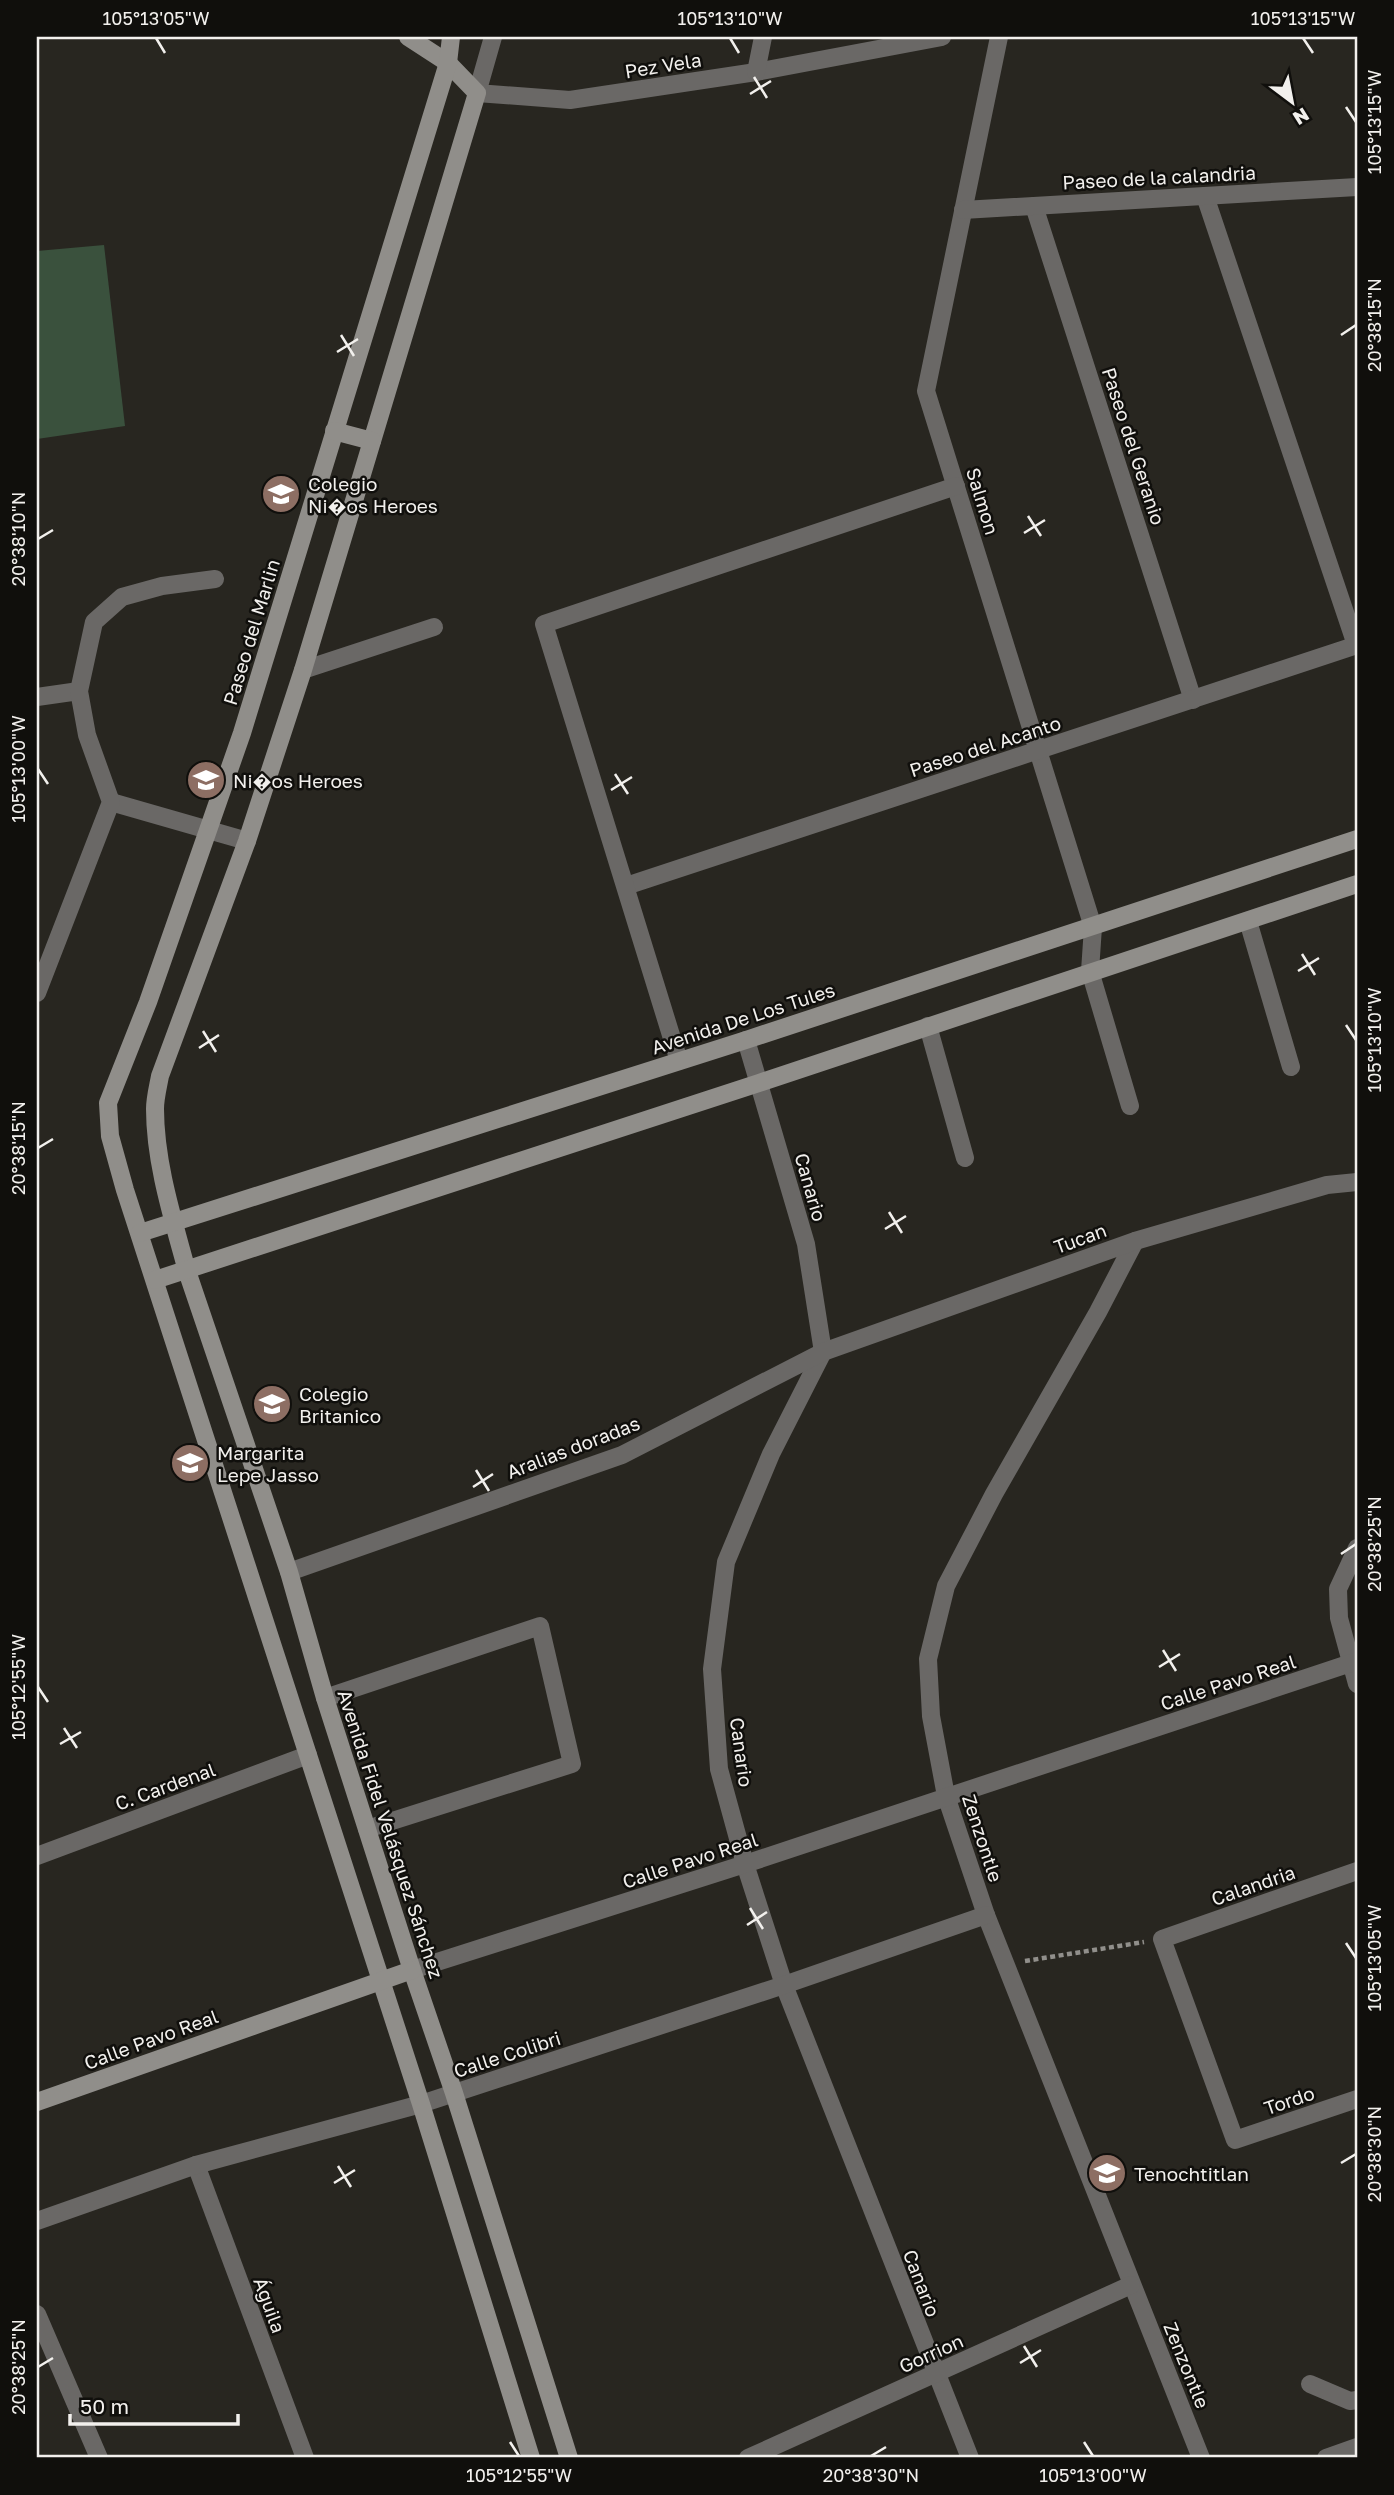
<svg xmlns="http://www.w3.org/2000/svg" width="1394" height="2495" viewBox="0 0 1394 2495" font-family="'Golos Text',sans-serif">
<rect width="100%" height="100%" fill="#282620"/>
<!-- green -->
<path fill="#3a513d" d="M104 245 125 426 37 439V251Z"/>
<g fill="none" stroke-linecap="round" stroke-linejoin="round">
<!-- path -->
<path stroke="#918f8b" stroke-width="4.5" stroke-dasharray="5 3.5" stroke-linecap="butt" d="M1025 1961 1144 1942"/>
<!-- street -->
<g stroke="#6a6866" stroke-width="18">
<path d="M493 37 477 93 570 100 756 72 942 37"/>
<path d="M999 37 926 391 1093 927 1090 971 1130 1106"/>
<path d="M756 72 763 37"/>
<path d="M1205 196 1356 645"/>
<path d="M1034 206 1193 700"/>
<path d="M963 210 1357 187"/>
<path d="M303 670 434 627"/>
<path d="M37 697 79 691"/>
<path d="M111 802 247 841"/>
<path d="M626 886 1357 645"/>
<path d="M1248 921 1291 1067"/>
<path d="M37 993 111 802 87 735 79 691 94 622 122 597 162 586 215 579"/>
<path d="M928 1026 965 1158"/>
<path d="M746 1040 806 1244 823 1352 771 1454 726 1562 712 1669 719 1769 745 1864 784 1985 970 2458"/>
<path d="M679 1061 544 624 956 486"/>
<path d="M1135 1241 1098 1312 994 1494 946 1586 928 1659 931 1716 946 1796 986 1915 1201 2458"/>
<path d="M1357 1548 1338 1589 1339 1618 1357 1684"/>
<path d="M289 1572 622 1455 823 1352 1135 1241 1327 1185 1357 1182"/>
<path d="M325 1698 540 1626 572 1764 367 1829"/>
<path d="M37 1856 308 1755"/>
<path d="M1357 1871 1162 1939 1235 2140 1357 2099"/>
<path d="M412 1970 745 1864 1357 1661"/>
<path d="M196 2165 305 2458"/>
<path d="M37 2221 196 2165 421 2104 784 1985 986 1915"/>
<path d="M37 2314 99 2458"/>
<path d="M1310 2384 1350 2401 1357 2400"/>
<path d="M748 2458 1131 2285"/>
<path d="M1326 2458 1357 2447"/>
</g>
<!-- secondary -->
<g stroke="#908e8a" stroke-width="18">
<path d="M408 37 448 63 477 93 303 670 247 841 160 1076C158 1087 155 1098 155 1109 155 1163 173 1219 187 1271L289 1572 325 1698 412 1970 454 2093 569 2458"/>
<path d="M451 37 448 63 242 733 148 1002 108 1103 110 1136 125 1190 421 2104 531 2458"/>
<path d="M334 431 372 441"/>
<path d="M140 1233 746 1040 1357 839"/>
<path d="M155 1280 759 1083 1357 884"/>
<path d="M37 2102 412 1970"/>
</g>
</g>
<!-- ticks -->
<path fill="none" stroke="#f2f0ed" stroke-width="2.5" d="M156 38 165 53M730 38 739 53M1303 38 1313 53M754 77 767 98M750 94 771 81M1346 107 1356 122M341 335 354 356M1341 335 1356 325M337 352 358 339M1028 516 1041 536M1024 533 1045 520M38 539 53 530M38 769 48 784M615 774 628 794M611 790 632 777M1302 954 1315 975M1298 971 1319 958M1346 1025 1356 1040M203 1031 216 1052M199 1048 219 1035M38 1148 53 1139M889 1212 902 1233M885 1229 906 1216M476 1470 489 1491M473 1487 493 1474M1341 1554 1356 1544M1163 1650 1176 1671M1159 1667 1180 1654M38 1687 48 1702M64 1728 77 1748M60 1744 81 1732M750 1908 763 1929M747 1925 767 1912M1346 1943 1356 1958M1341 2163 1356 2154M338 2166 351 2187M334 2183 355 2170M1024 2346 1037 2367M1020 2363 1041 2350M38 2367 53 2358M510 2442 519 2456M1084 2442 1093 2456M871 2456 886 2447"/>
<!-- icons -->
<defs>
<symbol id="university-disc" viewBox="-11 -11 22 22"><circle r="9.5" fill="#8d6e63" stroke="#100f0c"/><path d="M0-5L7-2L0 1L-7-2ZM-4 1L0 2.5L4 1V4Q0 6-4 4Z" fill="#fff"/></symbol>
<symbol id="school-disc" viewBox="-11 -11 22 22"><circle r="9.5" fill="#8d6e63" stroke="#100f0c"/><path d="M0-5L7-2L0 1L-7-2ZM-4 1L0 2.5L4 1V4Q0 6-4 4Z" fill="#fff"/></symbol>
</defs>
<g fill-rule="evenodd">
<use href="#university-disc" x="259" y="472" width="44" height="44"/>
<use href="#school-disc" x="184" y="758" width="44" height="44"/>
<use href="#university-disc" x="250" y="1382" width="44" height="44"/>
<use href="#school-disc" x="168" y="1441" width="44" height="44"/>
<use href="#school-disc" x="1085" y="2151" width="44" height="44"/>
</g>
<g text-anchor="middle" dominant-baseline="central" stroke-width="5" stroke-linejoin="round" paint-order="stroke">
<!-- street labels -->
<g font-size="19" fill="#f2f0ed" stroke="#100f0c">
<text transform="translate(663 65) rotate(-9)">Pez Vela</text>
<text transform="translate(1159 177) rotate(-3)">Paseo de la calandria</text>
<text transform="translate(1134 446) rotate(72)">Paseo del Geranio</text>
<text transform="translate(983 501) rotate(73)">Salmon</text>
<text transform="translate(251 632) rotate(-73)">Paseo del Marlin</text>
<text transform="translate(985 746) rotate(-18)">Paseo del Acanto</text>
<text transform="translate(743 1018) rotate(-18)">Avenida De Los Tules</text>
<text transform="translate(811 1187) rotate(74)">Canario</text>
<text transform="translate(1080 1238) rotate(-20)">Tucan</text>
<text transform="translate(573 1447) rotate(-21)">Aralias doradas</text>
<text transform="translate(1228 1682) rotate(-18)">Calle Pavo Real</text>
<text transform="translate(742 1752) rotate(82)">Canario</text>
<text transform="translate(165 1786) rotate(-20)">C. Cardenal</text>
<text transform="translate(391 1834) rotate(72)">Avenida Fidel Velásquez Sánchez</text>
<text transform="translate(983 1838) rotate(72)">Zenzontle</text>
<text transform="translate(690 1860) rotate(-18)">Calle Pavo Real</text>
<text transform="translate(1253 1885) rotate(-19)">Calandria</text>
<text transform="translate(151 2039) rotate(-20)">Calle Pavo Real</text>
<text transform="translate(507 2054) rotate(-18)">Calle Colibri</text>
<text transform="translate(1289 2100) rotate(-19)">Tordo</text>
<text transform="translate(922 2283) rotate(69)">Canario</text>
<text transform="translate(270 2305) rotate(70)">Águila</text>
<text transform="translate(931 2353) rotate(-24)">Gorrion</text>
<text transform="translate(1187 2365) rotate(68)">Zenzontle</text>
</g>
<!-- poi labels -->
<g font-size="19" fill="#f2f0ed" stroke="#100f0c" text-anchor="start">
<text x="308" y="483">Colegio<tspan x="308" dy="22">Ni�os Heroes</tspan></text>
<text x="233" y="780">Ni�os Heroes</text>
<text x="299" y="1393">Colegio<tspan x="299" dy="22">Britanico</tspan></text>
<text x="217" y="1452">Margarita<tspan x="217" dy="22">Lepe Jasso</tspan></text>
<text x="1134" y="2173">Tenochtitlan</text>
</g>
</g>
<!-- border -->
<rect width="1394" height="2495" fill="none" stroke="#100f0c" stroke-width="77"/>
<!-- north arrow -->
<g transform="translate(1292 102) rotate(148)" stroke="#100f0c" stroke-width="5" paint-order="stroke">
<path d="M0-5L12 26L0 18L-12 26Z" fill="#f2f0ed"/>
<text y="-10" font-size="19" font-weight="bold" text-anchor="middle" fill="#f2f0ed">N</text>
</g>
<!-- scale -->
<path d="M70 2414v10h168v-10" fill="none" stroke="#f2f0ed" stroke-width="3.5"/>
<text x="80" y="2414" font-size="21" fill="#f2f0ed" stroke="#100f0c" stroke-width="5" paint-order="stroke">50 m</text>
<rect x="38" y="38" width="1318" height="2418" fill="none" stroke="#f2f0ed" stroke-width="2.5"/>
<g font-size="18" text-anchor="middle" fill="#f2f0ed">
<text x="156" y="25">105°13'05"W</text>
<text x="730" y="25">105°13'10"W</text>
<text x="1303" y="25">105°13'15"W</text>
<text transform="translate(1375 122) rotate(-90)" y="6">105°13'15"W</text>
<text transform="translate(1375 325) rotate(-90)" y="6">20°38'15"N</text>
<text transform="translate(19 539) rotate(-90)" y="6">20°38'10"N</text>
<text transform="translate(19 769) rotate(-90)" y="6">105°13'00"W</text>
<text transform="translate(1375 1040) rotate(-90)" y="6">105°13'10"W</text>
<text transform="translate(19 1148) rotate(-90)" y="6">20°38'15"N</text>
<text transform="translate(1375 1544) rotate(-90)" y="6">20°38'25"N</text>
<text transform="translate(19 1687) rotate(-90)" y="6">105°12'55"W</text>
<text transform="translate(1375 1958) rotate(-90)" y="6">105°13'05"W</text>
<text transform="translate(1375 2154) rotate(-90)" y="6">20°38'30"N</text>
<text transform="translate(19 2367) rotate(-90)" y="6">20°38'25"N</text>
<text x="519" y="2482">105°12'55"W</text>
<text x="871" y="2482">20°38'30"N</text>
<text x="1093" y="2482">105°13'00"W</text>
</g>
</svg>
